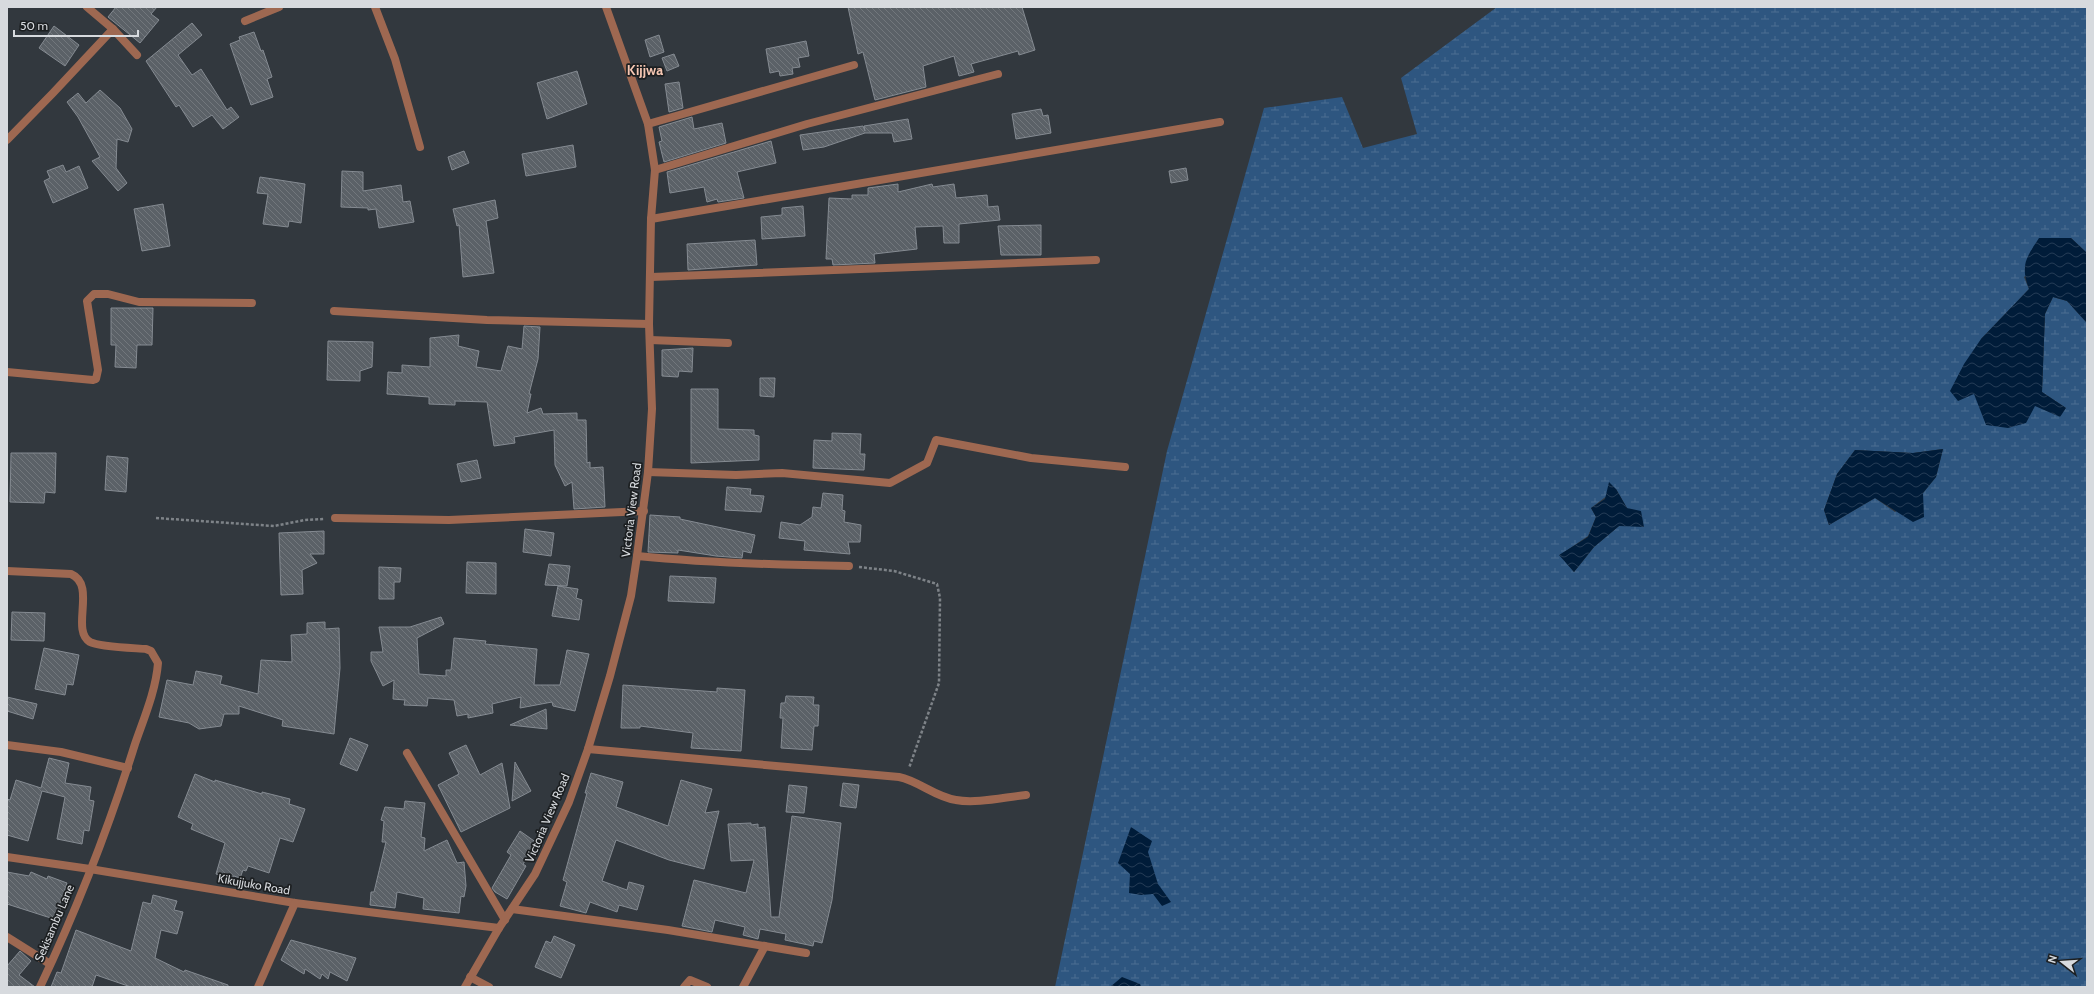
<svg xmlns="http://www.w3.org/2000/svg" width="2094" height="994" viewBox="0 0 2094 994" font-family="Cabin,sans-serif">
<defs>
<pattern id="wetland-marsh" width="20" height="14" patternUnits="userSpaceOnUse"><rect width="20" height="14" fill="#2e5680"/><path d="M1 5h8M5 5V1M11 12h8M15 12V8" fill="none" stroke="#4c6e92"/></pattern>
<pattern id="water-waves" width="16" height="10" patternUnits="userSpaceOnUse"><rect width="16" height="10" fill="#001c39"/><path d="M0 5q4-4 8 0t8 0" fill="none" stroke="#243c55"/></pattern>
<pattern id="building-back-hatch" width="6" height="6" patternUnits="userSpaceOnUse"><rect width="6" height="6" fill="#5b6167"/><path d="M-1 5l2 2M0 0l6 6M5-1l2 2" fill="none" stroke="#72777c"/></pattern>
</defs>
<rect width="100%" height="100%" fill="#32383e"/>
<!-- wetland -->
<path fill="url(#wetland-marsh)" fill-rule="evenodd" d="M1497 7H2087V253L2071 238 2024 277 2029 289 1981 339 1974 394 2035 406 2066 408 2042 392 2045 314 2053 297 2067 301 2087 323V987H1055L1167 451 1264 108 1342 97 1363 148 1417 134 1401 78ZM1943 449 1936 477 1923 493 1895 512 1875 498 1829 525 1824 510 1837 474 1855 450 1913 453ZM1616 489 1627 508 1619 526 1594 547 1574 572 1560 555 1588 536 1596 517 1591 508Z"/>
<!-- water -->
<g fill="url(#water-waves)">
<path d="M2039 238H2071L2087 253V323L2067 301 2053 297 2045 314 2042 392 2066 408 2060 417 2035 406 2026 423 2008 428 1986 425 1974 394 1958 401 1950 391 1964 364 1981 339 2029 289C2020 265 2026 258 2039 238Z"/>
<path d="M1943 449 1936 477 1923 493 1924 517 1913 522 1875 498 1829 525 1824 510 1837 474 1855 450 1913 453Z"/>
<path d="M1609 482 1616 489 1627 508 1641 511 1644 527 1619 526 1594 547 1574 572 1559 555 1588 537 1596 517 1591 508 1605 499Z"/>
<path d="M1131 827 1152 841 1148 852 1158 884 1171 902 1162 906 1153 894 1141 895 1129 893 1130 874 1118 863Z"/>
<path d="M1122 977 1140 984 1141 987H1110Z"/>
</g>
<!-- building -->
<g fill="url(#building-back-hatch)" stroke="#858b92">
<path d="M116 7H157L151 14 159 20 140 43 108 17Z"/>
<path d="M848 7H1022L1035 50 1019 55 1018 51 971 64 974 72 959 76 954 56 923 66 926 87 875 100 863 52 858 54Z"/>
<path d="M192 23 202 35 178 55 192 75 201 69 227 110 231 107 239 117 223 129 212 115 193 127 179 105 176 107 146 61Z"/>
<path d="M54 26 79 45 65 66 39 48Z"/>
<path d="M254 32 261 51 263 50 272 77 267 79 273 97 251 105 230 44 240 40 239 37Z"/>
<path d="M659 35 664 52 650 57 645 40Z"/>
<path d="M806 41 809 56 798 58 800 67 792 68 793 74 780 76 779 71 770 73 766 49Z"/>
<path d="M674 54 679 66 667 71 662 58Z"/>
<path d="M577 71 587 104 547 119 537 83Z"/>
<path d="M679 82 683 108 669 112 665 84Z"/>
<path d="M100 90 120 108 132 129 128 142 117 139 116 168 127 183 118 191 92 161 100 157 78 117 67 102 78 93 86 103Z"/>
<path d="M1041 109 1043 116 1048 115 1051 133 1016 139 1012 114Z"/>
<path d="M692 117 694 129 722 123 726 143 664 162 659 142 662 141 659 127Z"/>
<path d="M908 119 912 139 894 142 892 133H865L824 147 803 150 800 135 863 126 865 131 864 126Z"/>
<path d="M771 141 776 163 737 172 744 198 718 202 717 199 707 202 704 187 670 193 667 172Z"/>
<path d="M573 145 576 167 526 176 522 154Z"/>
<path d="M464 151 469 163 452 170 448 157Z"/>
<path d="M63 165 66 172 79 166 88 188 53 203 44 181 50 178 47 171Z"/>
<path d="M1186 168 1188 180 1171 183 1169 171Z"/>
<path d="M342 171 363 172V191L401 185 403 202 410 201 414 222 379 228 376 209 368 210V208L341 207Z"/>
<path d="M260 177 305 184 301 223 289 221 288 227 263 224 268 194 257 193Z"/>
<path d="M898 184V192L932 184 933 187 954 184 956 198 987 195 988 207 998 206 1000 220 959 224V243H944L943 226 915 227 917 249 874 254 875 263 833 265 832 259H826L829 198 852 199V195H868V188Z"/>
<path d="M495 200 498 218 486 221 494 273 463 277 459 225 457 226 453 209Z"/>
<path d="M163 204 170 246 142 251 134 209Z"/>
<path d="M803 206 805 236 762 239 761 217 782 215V208Z"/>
<path d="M1041 225V255H1001L998 226Z"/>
<path d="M755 240 757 265 688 270 687 244Z"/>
<path d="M111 308H153L152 345H137L136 368 115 367 116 345H111Z"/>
<path d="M524 326 540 327 538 359 529 394H531L527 413 541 408 543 414 577 413V420H586L587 463 590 462V468L603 467 605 507 574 509 572 482 565 486 555 465 554 430 514 437 515 443 494 446 487 402 455 401V405L429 404V397L387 394 388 372 402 373V365L430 367V338L459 335 458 346 479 351 476 367 501 371 508 346 522 349Z"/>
<path d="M328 341 373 342 372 367 360 371V381L327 380Z"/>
<path d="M693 348 692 372 679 371 678 377 662 376V350Z"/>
<path d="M760 378H775L774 397 760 396Z"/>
<path d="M691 389H718V429L754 430V435L759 436V460L691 463Z"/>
<path d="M832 433 861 434 860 454H865L864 470 813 468 814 440 832 441Z"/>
<path d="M11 453H56L55 493 45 492 44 503 10 502Z"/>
<path d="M107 456 128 458 126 492 105 490Z"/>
<path d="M477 460 481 478 461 482 457 464Z"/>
<path d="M727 487 751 489 750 495 764 496 761 512 725 510Z"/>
<path d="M823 493 843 495 842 510 845 511 844 522 861 525 860 542H848L850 554 804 550 805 541 779 538 781 522 800 525 812 517 813 507 821 508Z"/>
<path d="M650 515 680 517V519L755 535 751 553 743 551 742 558 716 556 678 550V553L648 552Z"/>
<path d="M525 529 554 533 551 556 523 552Z"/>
<path d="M324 531V554H310L317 563 302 570 303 594 281 595 279 533Z"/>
<path d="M467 562 496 563V594L466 593Z"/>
<path d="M549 564 570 566 567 586 545 585Z"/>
<path d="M379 567 401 568 400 582H394V599H379Z"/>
<path d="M670 576 716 578 714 603 668 601Z"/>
<path d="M558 586 578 589 576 598 582 600 579 620 552 616Z"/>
<path d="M12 612 45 613 44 641 11 640Z"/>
<path d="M441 617 444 624 417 638 419 674 446 676V670H451L454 638 486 641 485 644 537 649 534 685H560L567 650 589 654 575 711 553 706 552 702 520 708 521 697 492 704 493 713 468 718V714L457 716 454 700 428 698 427 706 404 705 405 700 393 699 394 680 383 686 371 661V652H383L379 627H410Z"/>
<path d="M325 622V629L339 628 340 668 334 734 282 726 283 720 239 706V714H224L221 726 199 729 189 723 159 717 167 680 193 685 196 671 222 676 220 684 258 694 261 660 292 662 291 635 307 634V623Z"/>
<path d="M44 648 79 655 73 685 67 684 65 695 35 689Z"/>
<path d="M623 685 717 692V688L745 690 741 751 691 748 693 733 640 726V728H621Z"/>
<path d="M786 696 814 697 813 705H819L818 726H814L812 750 781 748 783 718H780L781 703H785Z"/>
<path d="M7 697 37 704 33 719 7 711Z"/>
<path d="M546 709 547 729 510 725Z"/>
<path d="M350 738 368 745 357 771 340 764Z"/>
<path d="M466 745 480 775 502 763 510 808 461 832 438 785 459 774 449 753Z"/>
<path d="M49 758 69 763 65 783 91 787 89 800 94 801 89 831 84 830 82 844 57 839 65 797 42 791 28 841 7 835V799L10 800 16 780 41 788Z"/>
<path d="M515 762 531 791 512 801Z"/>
<path d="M591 773 623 782 616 807 668 826 681 780 712 789 705 813 719 811 704 869 669 860 616 840 602 881 627 890 629 882 644 886 637 910 619 905 617 912 590 902 586 913 560 906 567 882 563 880 587 793H585Z"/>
<path d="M195 774 215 782V780L262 794V792L290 799 289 804 305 809 293 842 280 838 269 873 248 866 246 871 243 870 240 878 234 876 233 879 216 874 225 843 191 829 193 824 178 817Z"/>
<path d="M843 783 859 785 856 808 840 806Z"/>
<path d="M789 785 807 787 804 813 786 812Z"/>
<path d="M405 801 425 803 421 837 425 838 424 851 447 840 457 863 464 862 466 886 464 897 461 896 459 913 423 909 424 898 397 892 395 908 370 905 371 892H374L386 842H382L384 821 381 820 385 807 404 809Z"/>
<path d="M792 816 841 823 832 900 822 943 814 941 813 946 785 940 786 934 760 929 758 939 743 935 745 927 715 920 712 932 682 926 694 880 746 893 754 860 731 861 728 824 751 823V825L758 824V828L765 827 771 917H779Z"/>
<path d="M520 831 537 843 523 864 526 866 507 899 495 892 492 888 511 855 507 852Z"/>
<path d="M7 872 29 876 31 872 47 879 48 876 67 883 59 906 61 907 57 920 7 904Z"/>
<path d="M153 895 177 901 174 910 183 912 177 934 161 930 155 958 184 972 185 970 228 985V987H131L96 975 92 987H51L57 972 61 973 76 930 131 951 143 902 151 904Z"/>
<path d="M554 936 575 945 561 978 535 967 546 941 551 943Z"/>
<path d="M291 940 356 958 347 981 330 972 328 979 322 974 320 979 305 969 304 974 281 960Z"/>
<path d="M20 951 31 961 19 975 35 987H7V966Z"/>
</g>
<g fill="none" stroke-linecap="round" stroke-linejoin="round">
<!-- path -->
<g stroke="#7e8388" stroke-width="2.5" stroke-dasharray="3 2" stroke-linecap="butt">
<path d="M156 518 274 526 305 520 324 519"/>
<path d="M859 567 894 571 937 584 940 598 939 683 909 768"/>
</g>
<!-- service -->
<g stroke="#9e6851" stroke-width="8">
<path d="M650 340 728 343"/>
<path d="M684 987 690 980 707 987"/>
<path d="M743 987 765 946"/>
</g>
<!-- minor -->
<g stroke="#9e6851" stroke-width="8">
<path d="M87 7 113 29 137 55"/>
<path d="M375 7 395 59 420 147"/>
<path d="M245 21 279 7"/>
<path d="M648 124 854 65"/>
<path d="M7 140 53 93 113 29"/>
<path d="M655 170 807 124 998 74"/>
<path d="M651 219 1220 122"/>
<path d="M651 277 1096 260"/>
<path d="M334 311 487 320 649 324"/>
<path d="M7 372 93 380 96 379 98 370 87 301 94 294H108L139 302 252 303"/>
<path d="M648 472 736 475 782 473 890 483 927 463 936 440 1031 458 1125 467"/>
<path d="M335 518 449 520 644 511"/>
<path d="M637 556C708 563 778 565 849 566"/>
<path d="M7 571 71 574C97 585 70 630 90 642 99 647 134 648 146 649L151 651 158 663C156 690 144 718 135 744 109 827 77 909 40 987"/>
<path d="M7 745 61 752 128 768"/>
<path d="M588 749 899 777C919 781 935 797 956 800 976 804 1005 797 1026 795"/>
<path d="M407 753 505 920"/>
<path d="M7 857 90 869 295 903 499 928"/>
<path d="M512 909 668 930 806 953"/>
<path d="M7 937 50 964"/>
<path d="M470 977 489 987"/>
<path d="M258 987 295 903"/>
<path d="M465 987 499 928 535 874 569 802 588 749 610 676 631 596 637 556 648 472 652 409 649 324 651 219 655 170 648 124 606 7"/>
</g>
</g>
<g text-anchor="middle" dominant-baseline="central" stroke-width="3.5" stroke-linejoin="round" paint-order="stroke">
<!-- street labels -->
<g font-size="12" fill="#d7dade" stroke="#1c1f21">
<text transform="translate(631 510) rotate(-83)">Victoria View Road</text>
<text transform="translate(547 818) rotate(-67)">Victoria View Road</text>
<text transform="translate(254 884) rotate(10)">Kikujjuko Road</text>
<text transform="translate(54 923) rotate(-67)">Sekisambu Lane</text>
</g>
<!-- quarter labels -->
<g font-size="14" font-weight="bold" fill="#f6c7b3" stroke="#1c1f21">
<text x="645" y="70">Kijjwa</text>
</g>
</g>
<!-- border -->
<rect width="2094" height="994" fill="none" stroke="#d7dade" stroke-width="16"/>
<!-- north arrow -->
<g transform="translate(2062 962) rotate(287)" stroke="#1c1f21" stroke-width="3" paint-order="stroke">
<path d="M0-3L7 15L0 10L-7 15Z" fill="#d7dade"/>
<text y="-6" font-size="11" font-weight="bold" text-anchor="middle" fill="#d7dade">N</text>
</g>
<!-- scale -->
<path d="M14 30v6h124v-6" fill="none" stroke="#d7dade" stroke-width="2"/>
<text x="20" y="30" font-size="12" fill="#d7dade" stroke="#1c1f21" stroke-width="3" paint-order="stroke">50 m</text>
</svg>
